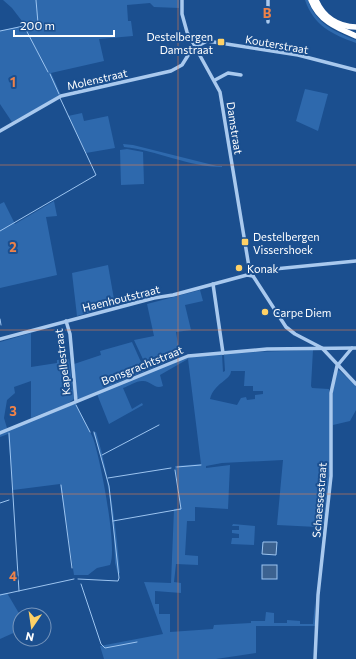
<svg xmlns="http://www.w3.org/2000/svg" width="356" height="659" viewBox="0 0 356 659" font-family="Commissioner,sans-serif">
<rect width="100%" height="100%" fill="#1b4f8f"/>
<!-- green -->
<g fill="#2e69ad" fill-rule="evenodd">
<path d="M3 0H179V8L154 7 150 3 127 5 128 21H131L133 36 99 39 104 61 51 73 61 95 12 122 0 104V31L25 25 12 8Z"/>
<path d="M305 0H308C315 23 335 32 356 40V43C332 34 314 26 305 0Z"/>
<path d="M305 89 328 94 318 131 296 121Z"/>
<path d="M82 113 84 121 108 116 115 148 86 153 68 116Z"/>
<path d="M123 144 133 145 217 166H222V167C188 167 157 150 124 147Z"/>
<path d="M127 149 143 152 144 184 121 185 120 150Z"/>
<path d="M54 201 57 216 46 217 57 275 0 288V204L4 202 15 224Z"/>
<path d="M108 265 115 305 77 316 72 273Z"/>
<path d="M200 290 203 301 185 305 191 330 176 332 180 356 148 370 134 340 154 336 147 304Z"/>
<path d="M31 333V367L57 363V360L69 359 74 399 67 404 31 418V381L14 387 15 393 7 400 4 418 7 428 4 430 75 402C81 415 88 426 93 438 100 457 118 549 110 565L97 568 88 575H74L60 484 13 490 8 434 0 437V342Z"/>
<path d="M132 342 145 371 79 399 77 398 74 364 101 355 100 351Z"/>
<path d="M313 350 311 386 312 388 329 389 331 456 325 523 317 527 277 525 283 460 222 463 206 466V468L230 465 228 509 195 507V521H187L185 555 198 556V565L176 564 174 582 181 583V593L155 591V604H159V614H170V632L213 629 214 625 251 623V621H265L266 612 274 613V623H287V620L300 621V624H313L315 603V626H256V653L216 659H104L100 646 163 634 144 582 171 583 174 509 181 508 175 466 201 464 188 359 160 375 163 386C154 390 151 380 142 381 136 381 129 386 123 388L132 409 142 403 143 405 109 424 97 394 190 356 222 354 223 372 225 371 224 355 226 353ZM231 371H245L244 386H253V391H263V394L255 395V399L247 400 246 397 241 398 237 405 210 399C214 383 231 380 231 371Z"/>
<path d="M339 370 356 386V410L350 421 333 425V391L337 372Z"/>
<path d="M96 432C110 478 116 525 120 573L118 574 115 563C114 520 109 473 93 433Z"/>
<path d="M233 524 255 526 254 545 231 544 232 538H239V534L232 533V530H239V526H232Z"/>
<path d="M7 593 20 615V630L0 639V594Z"/>
</g>
<!-- water -->
<g fill="#3c6290" stroke="#9cc4f0">
<path d="M263 542H277L276 555 262 554Z"/>
<rect x="262" y="565" width="15" height="14"/>
</g>
<g fill="none" stroke-linecap="round" stroke-linejoin="round">
<!-- stream -->
<g stroke="#9cc4f0" stroke-width="1">
<path d="M26 25 38 23 36 0"/>
<path d="M0 31 24 26 48 72"/>
<path d="M50 74 59 94"/>
<path d="M0 231 96 175 60 98"/>
<path d="M0 319 1 325"/>
<path d="M76 405 90 432"/>
<path d="M9 433 19 591"/>
<path d="M102 455 159 425"/>
<path d="M177 467 201 465"/>
<path d="M108 478 171 468"/>
<path d="M61 485 72 568"/>
<path d="M0 503 9 500"/>
<path d="M113 521 181 509 175 470"/>
<path d="M78 579 118 581 119 578 109 486 94 432"/>
<path d="M81 584 101 644 105 648 137 642"/>
<path d="M0 595 74 579"/>
</g>
<!-- minor -->
<g stroke="#a9c9ee" stroke-width="3.5">
<path d="M182 0V14L187 32 220 92 249 267"/>
<path d="M268 22V0"/>
<path d="M215 80 228 73 241 75"/>
<path d="M0 131 61 96 171 71 182 65 192 49 207 41 298 55 356 70"/>
<path d="M254 271 356 261"/>
<path d="M253 276 286 327 295 334 322 348 356 384"/>
<path d="M213 284 223 353"/>
<path d="M66 321 70 334 76 401"/>
<path d="M0 339 154 298 173 295 247 275 253 276"/>
<path d="M0 433 188 356 267 349 356 348"/>
<path d="M315 659 318 595 331 476V393L337 366 352 348"/>
</g>
<!-- highway -->
<g stroke="#fff" stroke-width="5.5">
<path d="M311 0C319 21 337 28 356 36"/>
<path d="M316 0C323 17 338 27 356 27"/>
</g>
</g>
<!-- grid -->
<path fill="none" stroke="#ee8249" stroke-width="1" stroke-opacity="0.55" d="M178 0V659M0 165H356M0 330H356M0 494H356"/>
<!-- markers -->
<g fill="#ffd166" stroke="#1b4f8f" stroke-width="1.5">
<rect x="217" y="38" width="8" height="8" rx="2"/>
<rect x="241" y="238" width="8" height="8" rx="2"/>
<circle cx="239" cy="268" r="4"/>
<circle cx="265" cy="312" r="4"/>
</g>
<g text-anchor="middle" dominant-baseline="central" stroke-width="4" stroke-linejoin="round" paint-order="stroke">
<!-- poi labels -->
<g font-size="11" fill="#fff" stroke="#1b4f8f" text-anchor="start">
<text x="213" y="36" text-anchor="end">Destelbergen<tspan x="213" dy="13">Damstraat</tspan></text>
<text x="253" y="236">Destelbergen<tspan x="253" dy="13">Vissershoek</tspan></text>
<text x="247" y="268">Konak</text>
<text x="273" y="312">Carpe Diem</text>
</g>
<!-- street labels -->
<g font-size="11" fill="#fff" stroke="#1b4f8f">
<text transform="translate(277 44) rotate(10)">Kouterstraat</text>
<text transform="translate(97 79) rotate(-13)">Molenstraat</text>
<text transform="translate(235 128) rotate(81)">Damstraat</text>
<text transform="translate(121 298) rotate(-14)">Haenhoutstraat</text>
<text transform="translate(62 362) rotate(-97)">Kapellestraat</text>
<text transform="translate(142 365) rotate(-22)">Bonsgrachtstraat</text>
<text transform="translate(319 500) rotate(-85)">Schaessestraat</text>
</g>
</g>
<g font-size="13" text-anchor="middle" font-weight="bold" fill="#ee8249" stroke="#1b4f8f" stroke-width="4" stroke-linejoin="round" paint-order="stroke">
<text x="267" y="18">B</text>
<text x="13" y="87">1</text>
<text x="13" y="252">2</text>
<text x="13" y="416">3</text>
<text x="13" y="581">4</text>
</g>
<!-- north arrow -->
<g transform="translate(32 627) rotate(193)"><circle r="19" fill="#1b4f8f" stroke="#7695bc"/>
<path d="M0-3L7 15L0 10L-7 15Z" fill="#ffd166"/>
<text y="-6" font-size="11" font-weight="bold" text-anchor="middle" fill="#ffffff">N</text>
</g>
<!-- scale -->
<path d="M14 30v6h100v-6" fill="none" stroke="#ffffff" stroke-width="2"/>
<text x="20" y="30" font-size="12" fill="#ffffff" stroke="#1b4f8f" stroke-width="3" paint-order="stroke">200 m</text>
</svg>
